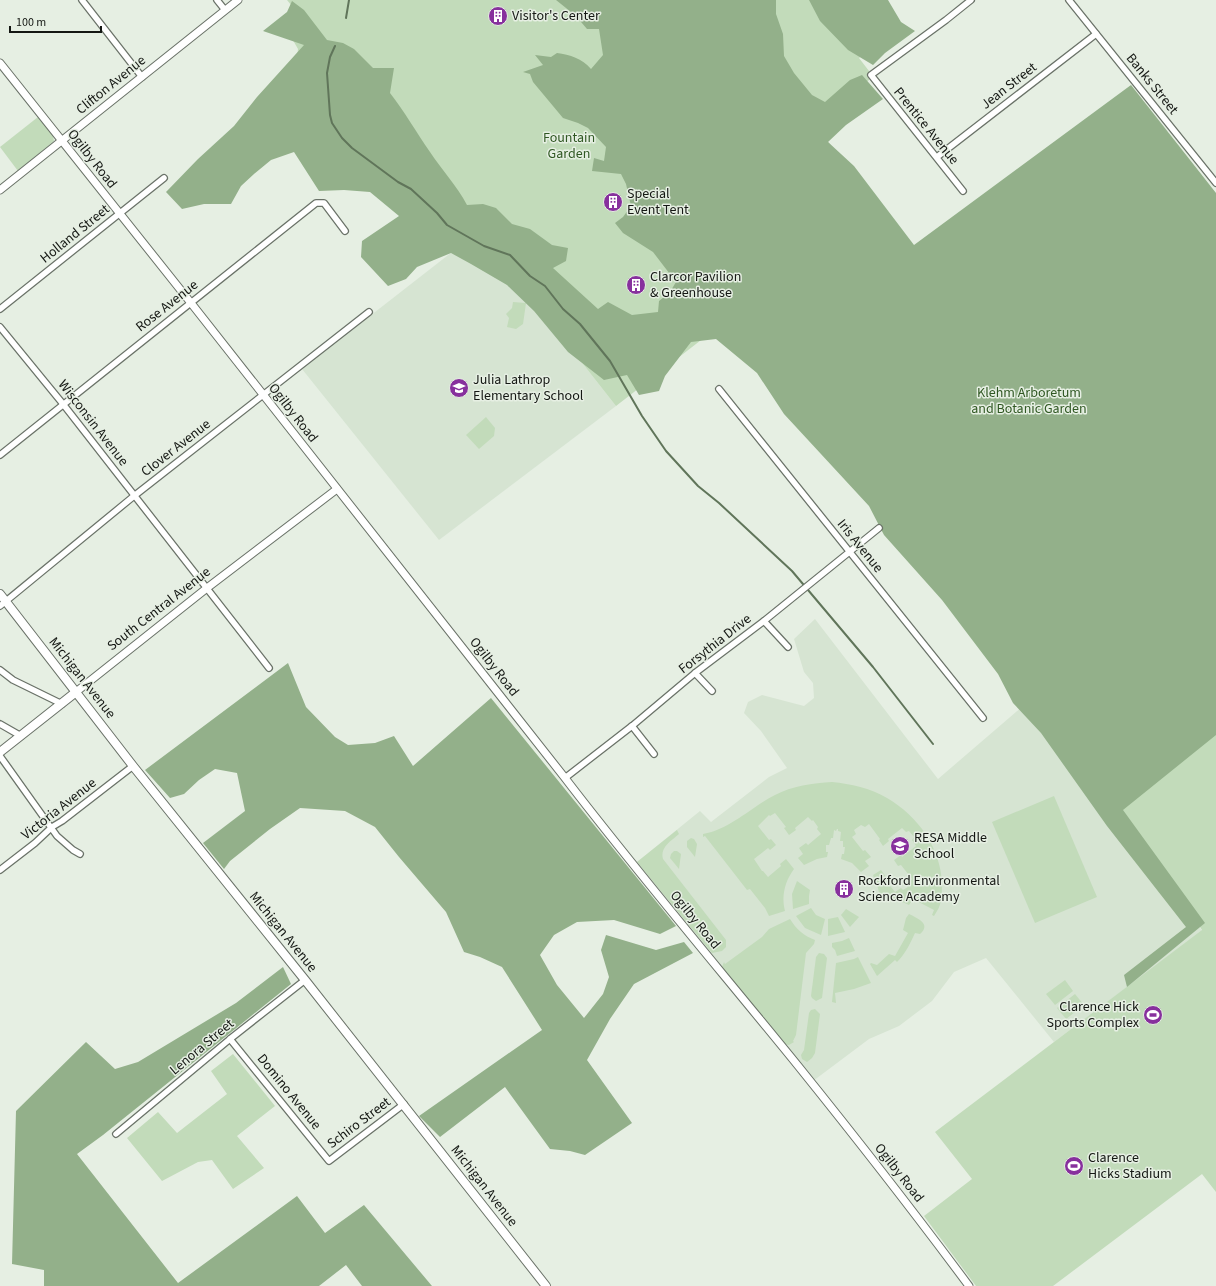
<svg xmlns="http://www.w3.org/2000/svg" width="1216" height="1286" viewBox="0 0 1216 1286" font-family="'Source Sans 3',sans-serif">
<rect width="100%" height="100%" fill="#e6efe3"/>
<!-- built -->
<g fill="#d6e4d2">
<path d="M461 245 524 289 616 406 439 540 302 369Z"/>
<path d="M815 619 938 779 1030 700 1120 812 1202 931 1054 1042 986 958 954 972 932 1001 899 1026 869 1039 813 1081 637 862 700 811 711 822 769 777 787 768 761 731 744 713 748 702 762 695 804 706 814 698 813 683 804 672 794 639Z"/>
</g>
<!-- green -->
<g fill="#c2dbba">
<path d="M287 0H856L885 37 859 58 869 71V80L816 126 914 254 1216 206V1192L1202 1174 1053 1286H976L924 1216 972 1179 935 1132 1202 930 1120 812 742 342 714 330 616 406 524 289 295 73 298 49 286 28 300 16Z"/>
<path d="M38 117 53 136 54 141 18 171 0 147Z"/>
<path d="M513 302 526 303 523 324 516 329 507 327 509 318 506 314 512 308Z"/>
<path d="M486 417 495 428 494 436 479 449 466 435Z"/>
<path d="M832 782C851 784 870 788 887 798 918 816 941 848 942 884 942 892 942 904 937 911 936 913 935 914 934 916L932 915 934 910 913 899 909 905 898 900 880 898 878 888 873 875 881 870 886 877 884 878 895 892 901 888 903 890 908 887 906 884 912 879 901 865 898 866 894 860 901 855 902 857 916 846 912 840 914 837 909 831 906 832 902 828 888 839 889 841 883 846 879 840 880 839 869 824 865 827 861 825 854 830 856 834 852 837 863 851 865 850 871 857 865 861 869 866 861 872 852 863 841 859 842 854H844L845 847H843V841H840L841 832 838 831V829H837L836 831 834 830 833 838H831L829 845H826V852H828L827 857 817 859 804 865 798 858 803 854 799 848 806 843 808 845 821 834 817 829 818 827 813 820 812 821 808 817 795 828 796 830 789 835 784 828 786 827 775 813 770 816 769 815 758 826 769 840 771 839 776 845 770 850 768 848 754 859 762 871H763L768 877 781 866 780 864 786 859 794 869C785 881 781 896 785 911L769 916 765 908 750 889 747 890 705 836 703 837V834C731 829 751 807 775 795 792 786 813 783 832 782Z"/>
<path d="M1054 796 1097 897 1035 923 992 822Z"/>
<path d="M677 830 679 834C671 841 660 847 663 859L726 940V947L722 951 712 953 637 862Z"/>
<path d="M691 838 694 839 697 844 695 857 687 847V841Z"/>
<path d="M674 851H677L681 854 679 869 670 858 671 854Z"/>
<path d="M797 881 810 890 809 896V904L793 909 792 894Z"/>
<path d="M811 908 816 915 825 919 821 935 805 928 796 916Z"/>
<path d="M846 909 859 917 850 927 841 915Z"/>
<path d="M909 914C917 918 932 924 920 934L915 933C910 944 905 954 897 962L895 960 877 976 870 964 871 963 877 965 889 954 895 956 908 933 903 930 906 918Z"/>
<path d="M838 917 845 932 828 936V919Z"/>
<path d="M790 919C796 929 804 936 815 940L814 944 806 953 796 1035 793 1041 794 1042 789 1045 784 1044 722 967 724 962 725 964 762 937 769 929Z"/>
<path d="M849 938 855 951 837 956 835 950 832 947V943L842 941Z"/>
<path d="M819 953 824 954 827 958 822 998 816 1001 812 998 811 996 816 957Z"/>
<path d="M858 957 871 983 854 989 835 993 836 1003 832 1002 836 963 854 959Z"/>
<path d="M1065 980 1073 991 1055 1005 1046 994Z"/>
<path d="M1075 994 1084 1005 1066 1019 1057 1008Z"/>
<path d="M815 1009 820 1014 815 1053 812 1058 807 1062 802 1059 801 1055 804 1050 809 1013 811 1010Z"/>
<path d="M233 1054 275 1106 237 1136 264 1168 233 1189 212 1160 198 1162 162 1181 127 1138 158 1112 177 1133 227 1094 211 1071Z"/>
</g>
<!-- forest -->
<g fill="#93b08a">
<path d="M556 0H776V14L783 34 784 56 794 73 812 95 825 102 850 80 862 75 883 99 846 125 828 142 854 166 914 245 1131 85 1216 193V735L1123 810 1205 923 1127 987 1124 975 1186 927 1107 826 1041 733 1013 703 998 674 942 600 884 535 869 506 784 414 757 373 716 339 691 342 665 376 659 391 639 395 627 375 604 380 568 352 534 311 507 285 471 264 451 253 417 267 406 279 388 286 361 257 362 241 399 216 370 192 344 190 319 191 294 152 271 160 254 174 241 186 231 204H204L182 209 166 192 198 159 234 126 257 97 304 45 263 31 287 12 292 1 304 10 327 40 343 43 354 49 373 68H394L390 93C405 112 416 132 430 152 442 170 457 186 467 205L483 204 496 208 512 224 530 229 552 245 568 248 566 261 553 268 598 309 608 302 632 315 658 312 659 301 670 292 676 282 653 252 623 233 615 223 623 217 631 206 626 184 621 174 592 171 594 158 604 161 606 147 588 128 578 123 563 118 533 82 530 74 523 72 543 65 535 55 551 57 557 53C570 55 582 58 591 69L603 55 599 29H587L576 16Z"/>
<path d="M809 0H888L901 22 915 31 885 53 873 65 848 50 820 21Z"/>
<path d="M288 663 306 707 335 737 348 745 375 743 394 736 413 766 491 698 676 926 660 934 614 920 577 922 554 935 540 955 557 985 584 1018 603 994 609 977 601 950 606 935 656 950 684 942 693 953 634 984 610 1019 587 1060 632 1123 585 1155 570 1151 550 1149 505 1087 440 1137 419 1116 542 1030 502 967 480 957 464 952 446 912 399 857 375 827 345 811 300 808 270 829 230 861 224 869 203 843 245 811 237 773 215 769 199 780 184 794 170 798 145 770Z"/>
<path d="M283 967 291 984 103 1135 77 1154 178 1283 297 1196 325 1233 364 1205 432 1286H362L346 1265 319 1286H44V1270L12 1264 16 1111 86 1042 115 1069 138 1062 236 1003Z"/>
</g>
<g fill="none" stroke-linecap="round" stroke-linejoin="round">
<!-- stream -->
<g stroke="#60755a" stroke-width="2">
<path d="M346 18 349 0"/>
<path d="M335 46 330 57 327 73 330 115 332 123 342 138 352 148 398 182 411 189 437 213 447 225 484 246 510 255 530 276 545 286 563 309 580 324 610 361 642 416 666 451 698 486 719 503 792 571 873 667 933 744"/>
</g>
<defs>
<g id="minor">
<path d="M82 0 142 77"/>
<path d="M217 0 225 10"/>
<path d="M1069 0 1216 183"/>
<path d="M937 157 1096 34"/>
<path d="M963 191 871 75 946 20 971 0"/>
<path d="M0 309 164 178"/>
<path d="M0 327 63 404 269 668"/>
<path d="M719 389 983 718"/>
<path d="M0 455 316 203H324L345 231"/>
<path d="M0 606 134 496 369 312"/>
<path d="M764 621 788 647"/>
<path d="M0 670 13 680 62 704"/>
<path d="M695 673 712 691"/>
<path d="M0 724 21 736"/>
<path d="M632 726 654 754"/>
<path d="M0 756 57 836 73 850 80 854"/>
<path d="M565 778 632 726 695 673 764 621 879 528"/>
<path d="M0 870 35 843 52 827 62 821 133 766"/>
<path d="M230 1039 329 1161 404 1104"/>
<path d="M116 1134 230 1039 305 980"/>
</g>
<g id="tertiary">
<path d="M0 63 191 303 565 778C640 876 721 971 799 1067 857 1139 914 1212 969 1286"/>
<path d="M0 190 238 0"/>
<path d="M76 692 207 588 337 489"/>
</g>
<g id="secondary">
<path d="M0 594 133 766 305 980 546 1286"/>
<path d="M0 752 76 692"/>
</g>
</defs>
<!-- minor casing -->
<use href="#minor" stroke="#6a7268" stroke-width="8"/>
<!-- tertiary casing -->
<use href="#tertiary" stroke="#6a7268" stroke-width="9"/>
<!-- secondary casing -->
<use href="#secondary" stroke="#6a7268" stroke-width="10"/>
<!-- minor -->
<use href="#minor" stroke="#fff" stroke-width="5.5"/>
<!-- tertiary -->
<use href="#tertiary" stroke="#fff" stroke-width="7"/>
<!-- secondary -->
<use href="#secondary" stroke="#fff" stroke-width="8"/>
</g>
<!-- icons -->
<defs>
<symbol id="building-disc" viewBox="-11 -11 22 22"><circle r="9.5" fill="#87309d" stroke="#e6efe3"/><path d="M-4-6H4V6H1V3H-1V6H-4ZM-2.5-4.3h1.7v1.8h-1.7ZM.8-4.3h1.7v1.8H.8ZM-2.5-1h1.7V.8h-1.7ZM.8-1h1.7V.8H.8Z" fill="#fff"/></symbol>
<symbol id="school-disc" viewBox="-11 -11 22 22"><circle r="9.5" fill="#87309d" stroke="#e6efe3"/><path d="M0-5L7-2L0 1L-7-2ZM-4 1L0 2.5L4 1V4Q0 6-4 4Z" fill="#fff"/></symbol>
<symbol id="stadium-disc" viewBox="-11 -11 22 22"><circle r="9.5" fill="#87309d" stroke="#e6efe3"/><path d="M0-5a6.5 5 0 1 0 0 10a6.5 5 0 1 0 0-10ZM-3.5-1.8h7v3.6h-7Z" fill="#fff"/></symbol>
</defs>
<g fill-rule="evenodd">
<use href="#building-disc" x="487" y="5" width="22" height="22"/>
<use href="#building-disc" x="602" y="191" width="22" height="22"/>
<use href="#building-disc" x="625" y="274" width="22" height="22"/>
<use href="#school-disc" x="448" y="377" width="22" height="22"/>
<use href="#school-disc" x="889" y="835" width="22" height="22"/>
<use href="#building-disc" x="833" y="878" width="22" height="22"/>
<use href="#stadium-disc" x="1142" y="1004" width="22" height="22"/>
<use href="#stadium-disc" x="1063" y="1155" width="22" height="22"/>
</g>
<g text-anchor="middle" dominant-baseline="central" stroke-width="3" stroke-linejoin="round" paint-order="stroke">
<!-- poi labels -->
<g font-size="14" fill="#141713" stroke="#e6efe3" text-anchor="start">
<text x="512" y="16">Visitor's Center</text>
<text x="627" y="194">Special<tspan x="627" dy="16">Event Tent</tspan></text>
<text x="650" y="277">Clarcor Pavilion<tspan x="650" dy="16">&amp; Greenhouse</tspan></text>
<text x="473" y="380">Julia Lathrop<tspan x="473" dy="16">Elementary School</tspan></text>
<text x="914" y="838">RESA Middle<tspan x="914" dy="16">School</tspan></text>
<text x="858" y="881">Rockford Environmental<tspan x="858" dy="16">Science Academy</tspan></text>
<text x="1139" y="1007" text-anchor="end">Clarence Hick<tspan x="1139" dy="16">Sports Complex</tspan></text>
<text x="1088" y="1158">Clarence<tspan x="1088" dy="16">Hicks Stadium</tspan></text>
</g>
<!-- street labels -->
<g font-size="14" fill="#141713" stroke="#e6efe3">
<text transform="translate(1152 84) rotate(51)">Banks Street</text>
<text transform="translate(111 85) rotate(-39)">Clifton Avenue</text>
<text transform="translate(1009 86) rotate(-38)">Jean Street</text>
<text transform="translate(926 126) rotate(51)">Prentice Avenue</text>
<text transform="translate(92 159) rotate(52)">Ogilby Road</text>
<text transform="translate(75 234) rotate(-39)">Holland Street</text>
<text transform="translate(167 306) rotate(-38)">Rose Avenue</text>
<text transform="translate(293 413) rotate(52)">Ogilby Road</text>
<text transform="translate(93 423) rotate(52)">Wisconsin Avenue</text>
<text transform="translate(176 448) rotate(-38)">Clover Avenue</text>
<text transform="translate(860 546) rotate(51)">Iris Avenue</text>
<text transform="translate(159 609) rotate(-38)">South Central Avenue</text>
<text transform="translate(715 644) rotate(-38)">Forsythia Drive</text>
<text transform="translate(494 667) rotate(52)">Ogilby Road</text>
<text transform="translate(82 678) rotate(52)">Michigan Avenue</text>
<text transform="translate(59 809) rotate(-38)">Victoria Avenue</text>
<text transform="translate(695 920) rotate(51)">Ogilby Road</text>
<text transform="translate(283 932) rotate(51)">Michigan Avenue</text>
<text transform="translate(202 1047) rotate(-40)">Lenora Street</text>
<text transform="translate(289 1092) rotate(51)">Domino Avenue</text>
<text transform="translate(359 1123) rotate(-37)">Schiro Street</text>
<text transform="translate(899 1173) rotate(52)">Ogilby Road</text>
<text transform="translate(484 1186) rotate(52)">Michigan Avenue</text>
</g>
<!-- park labels -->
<g font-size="14" fill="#305823" stroke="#e6efe3">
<text x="569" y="138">Fountain<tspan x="569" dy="16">Garden</tspan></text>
<text x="1029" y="393">Klehm Arboretum<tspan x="1029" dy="16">and Botanic Garden</tspan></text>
</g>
</g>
<!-- scale -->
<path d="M10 26v6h91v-6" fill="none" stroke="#141713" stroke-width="2"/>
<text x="16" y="26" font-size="12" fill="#141713" stroke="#e6efe3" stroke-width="3" paint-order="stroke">100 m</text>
</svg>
